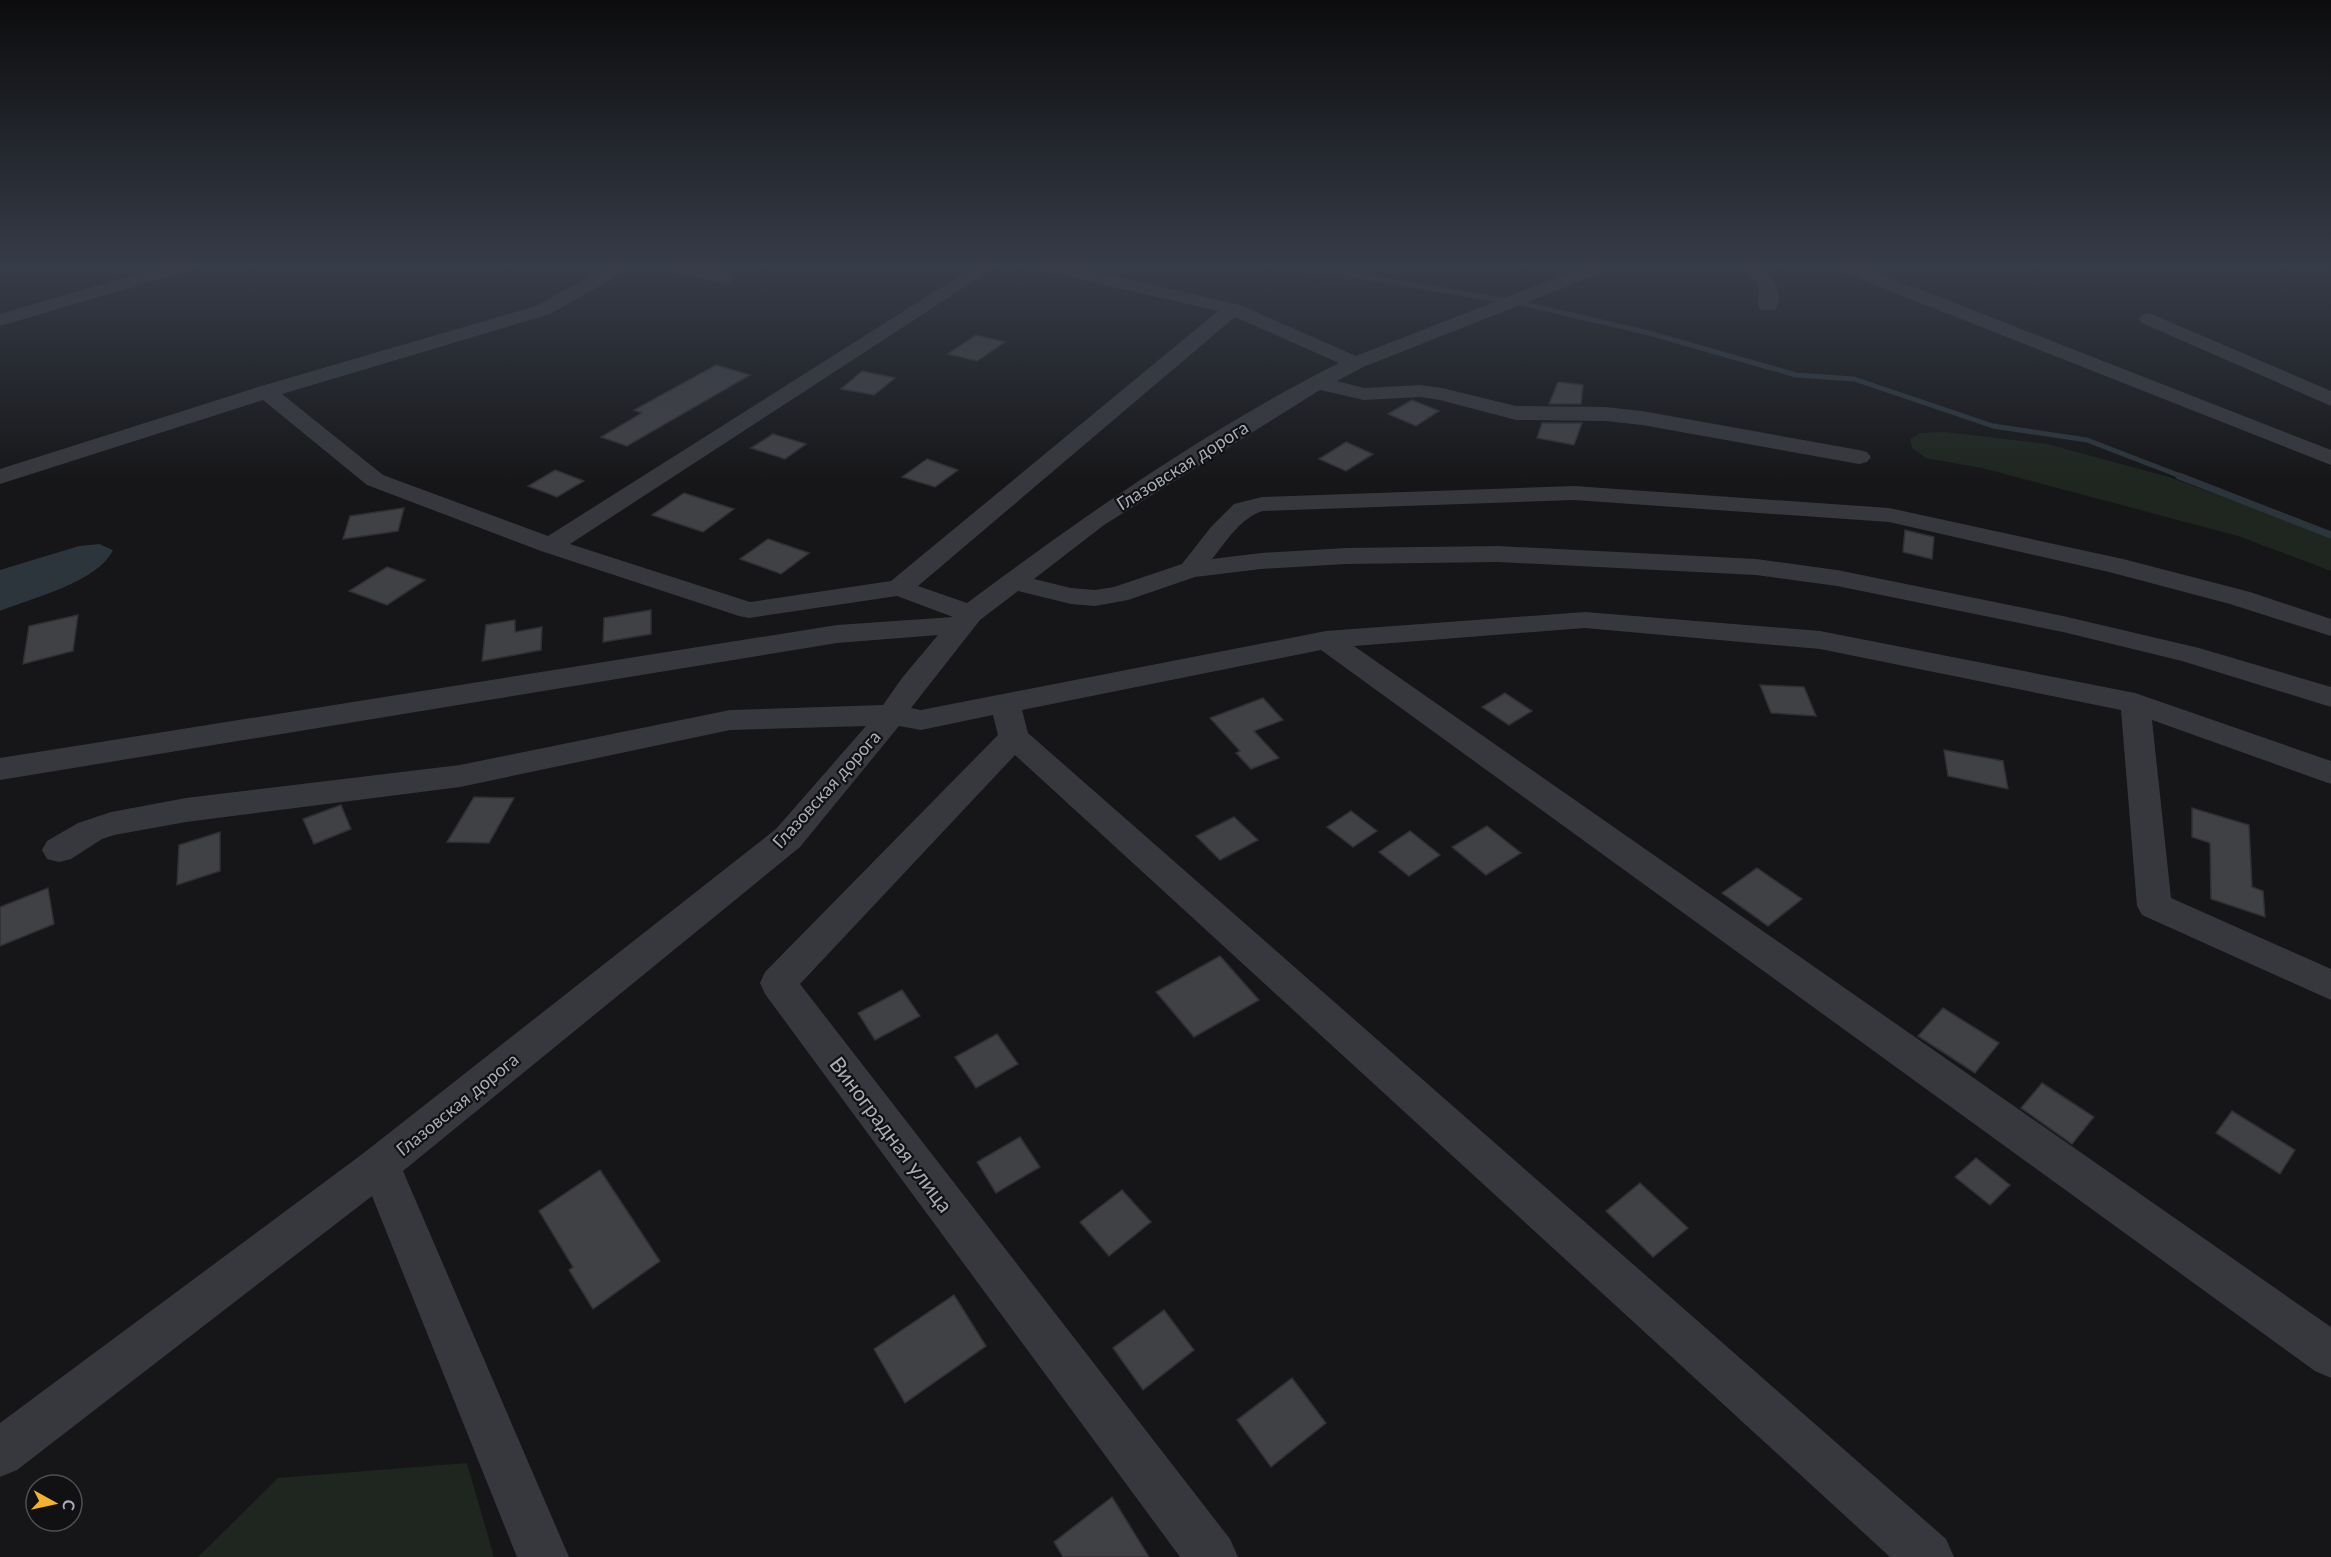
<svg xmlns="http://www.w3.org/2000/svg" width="2331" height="1557" viewBox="0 0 2331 1557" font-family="Lato,sans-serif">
<rect width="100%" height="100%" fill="#161618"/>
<!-- green -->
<g fill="#1e261f">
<path d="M1306 266H1372L1380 271 1379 279C1351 291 1322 284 1295 270Z"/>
<path d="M1946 432 2047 444 2169 477 2325 535 2331 539V571L2238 536 1982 468 1926 458 1912 448 1910 439 1920 433Z"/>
<path d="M467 1463 494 1557H198L278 1478Z"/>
</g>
<!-- water -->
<path fill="#2c353c" d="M99 544 113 550C98 582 32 598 0 611V570L79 546Z"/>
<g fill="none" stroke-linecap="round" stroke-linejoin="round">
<!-- stream-far1 -->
<path stroke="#2c353c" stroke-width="5" d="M1306 267 1524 304 1645 332 1796 375 1854 379 1993 426 2087 440 2183 477"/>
<!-- stream -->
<path stroke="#2c353c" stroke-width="7" d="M2179 476 2331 535"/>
</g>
<!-- building -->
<g fill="#404145" stroke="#303034" stroke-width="1.5">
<path d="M976 335 1005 342 977 361 948 354Z"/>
<path d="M716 365 750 375 627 446 601 437 642 413 634 410Z"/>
<path d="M862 371 895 378 874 395 841 389Z"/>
<path d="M1558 382 1583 385 1581 404H1549Z"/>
<path d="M1412 400 1439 411 1416 426 1388 414Z"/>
<path d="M1542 423H1582L1574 445 1537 438Z"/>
<path d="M773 434 806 444 785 459 751 448Z"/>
<path d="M1346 442 1373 454 1346 471 1319 459Z"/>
<path d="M927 459 958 470 935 487 902 477Z"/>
<path d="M555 470 584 481 557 497 528 486Z"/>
<path d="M684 493 734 509 703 532 652 515Z"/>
<path d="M404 508 398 531 343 539 350 516Z"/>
<path d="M1905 530 1934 537 1932 559 1903 552Z"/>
<path d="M768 539 809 553 781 574 740 559Z"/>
<path d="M387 567 425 580 387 605 349 591Z"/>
<path d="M651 610V634L603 642 604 618Z"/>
<path d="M78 615 73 651 23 664 29 626Z"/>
<path d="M515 620V632L542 627 541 650 482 661 486 625Z"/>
<path d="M1760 685 1804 687 1816 716 1771 713Z"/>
<path d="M1505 693 1532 711 1509 725 1482 707Z"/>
<path d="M1263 698 1283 720 1254 731 1279 758 1251 769 1236 753 1240 751 1210 718Z"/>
<path d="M1944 750 2003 761 2008 789 1948 776Z"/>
<path d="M474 797 514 798 489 843 447 842Z"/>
<path d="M341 805 351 829 314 844 303 819Z"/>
<path d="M2192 808 2249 825 2252 887 2263 891 2265 917 2211 899 2210 843 2192 837Z"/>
<path d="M1351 811 1377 831 1353 847 1327 827Z"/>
<path d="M1234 817 1258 840 1220 860 1196 836Z"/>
<path d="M1487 826 1521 853 1486 875 1452 847Z"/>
<path d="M1410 831 1440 855 1409 876 1379 852Z"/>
<path d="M220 832V871L177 885 179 845Z"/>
<path d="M1757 868 1802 899 1768 926 1722 893Z"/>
<path d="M48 888 54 924 0 946V907Z"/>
<path d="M1220 956 1259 1000 1194 1037 1156 992Z"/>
<path d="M902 990 920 1016 875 1040 858 1013Z"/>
<path d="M1943 1008 1999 1043 1975 1073 1918 1036Z"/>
<path d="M997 1034 1018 1064 976 1088 955 1057Z"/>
<path d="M2042 1083 2094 1117 2072 1144 2021 1108Z"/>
<path d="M2232 1111 2295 1150 2280 1174 2216 1133Z"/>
<path d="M1020 1137 1040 1167 996 1193 977 1162Z"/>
<path d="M1976 1158 2010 1185 1990 1205 1955 1177Z"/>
<path d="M600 1170 660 1261 593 1309 569 1270 573 1267 539 1211Z"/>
<path d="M1640 1183 1688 1228 1653 1257 1606 1211Z"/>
<path d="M1122 1190 1151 1222 1109 1256 1080 1222Z"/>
<path d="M954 1295 986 1346 905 1403 874 1349Z"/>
<path d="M1164 1310 1194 1350 1143 1390 1113 1348Z"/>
<path d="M1292 1378 1326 1423 1271 1467 1237 1420Z"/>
<path d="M1112 1497 1149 1557H1063L1054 1542Z"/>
</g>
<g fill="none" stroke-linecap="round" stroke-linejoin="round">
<!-- minor -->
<g fill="#37383d" fill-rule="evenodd">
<path d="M163 266H193L190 270 0 326V314Z"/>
<path d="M608 266H631L628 270 550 314 282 394 383 475 548 536 975 266H997L570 544 750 602 891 581 1218 311 1040 270 1037 266H1071L1240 305 1356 356 1586 266H1612L1609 270 1363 367 1337 381 1364 388 1420 385 1442 388 1516 406 1605 407 1642 411 1859 450 1867 452 1871 457 1867 462 1859 464 1642 425 1605 421 1516 420 1440 400 1420 397 1364 400 1320 390 1104 525 1034 579 1071 588 1095 590 1114 587 1182 564 1211 527 1234 504 1262 497 1574 486 1889 508 2123 559 2250 592 2331 619V636L2230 604 2109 572 1889 522 1574 500 1263 511C1241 517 1226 542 1212 559L1261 553 1346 548 1498 546 1756 559 1837 570 2063 616 2199 648 2331 687V707L2182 661 2063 632 1837 586 1756 575 1498 562 1346 564 1261 569 1195 577 1128 600 1095 606 1071 604 1018 591 980 620 911 708 921 710 1326 631 1585 612 1820 631 2135 693 2331 761V784L2152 720 2171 898 2331 969V1000L2142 915 2137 906 2121 710 1820 649 1585 628 1354 646 2331 1327V1378L2315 1371 1321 650 1022 710 1028 733 1946 1539 1954 1557H1890L1015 755 800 984 1230 1539 1238 1557H1180L765 994 760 983 765 972 998 735 993 715 921 730 899 726 800 847 403 1171 569 1557H517L372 1196 17 1470 0 1477V1423L365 1152 776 829 866 726 730 730 460 787 186 822 114 835 102 839 71 859 59 862 47 859 42 850 47 841 78 823 111 812 186 798 460 765 730 710 883 705 902 678 938 635 837 643 0 780V758L837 625 953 617 897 596 749 618 739 616 541 551 367 485 263 400 0 484V469L258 387 536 306ZM1235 317 1339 363C1207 429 1084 516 967 603L918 586Z"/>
<path d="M661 266H696L731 274 733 278 731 282 724 284 664 270Z"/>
<path d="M1742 266H1761C1772 278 1786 294 1775 310H1761L1758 306 1759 286Z"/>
<path d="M1834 266H1860L2331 450V465L1837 270Z"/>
<path d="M2149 313 2331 391V406L2142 323 2139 319 2142 315Z"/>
</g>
</g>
<!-- sky -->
<linearGradient id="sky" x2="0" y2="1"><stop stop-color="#0c0c0d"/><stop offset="0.55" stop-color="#363c48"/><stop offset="1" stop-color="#363c48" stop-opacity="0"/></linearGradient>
<rect width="2331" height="484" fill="url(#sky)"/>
<g text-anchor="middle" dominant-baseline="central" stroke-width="4.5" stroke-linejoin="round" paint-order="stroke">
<!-- street labels -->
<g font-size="18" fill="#a8adb8" stroke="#111113">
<text transform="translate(1182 465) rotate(-32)">Глазовская дорога</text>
<text transform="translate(826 789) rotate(-48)">Глазовская дорога</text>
<text transform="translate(457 1104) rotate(-39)">Глазовская дорога</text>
</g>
<!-- near-street labels -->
<g font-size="21" fill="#a8adb8" stroke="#111113">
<text transform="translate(892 1134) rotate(53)">Виноградная улица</text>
</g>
</g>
<!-- north arrow -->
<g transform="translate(54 1503) rotate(98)"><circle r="28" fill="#111113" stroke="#4d4f55" stroke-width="1.5"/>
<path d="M0-4.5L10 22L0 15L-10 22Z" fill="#f2b134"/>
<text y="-9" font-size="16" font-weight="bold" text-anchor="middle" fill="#a8adb8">С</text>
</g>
</svg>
